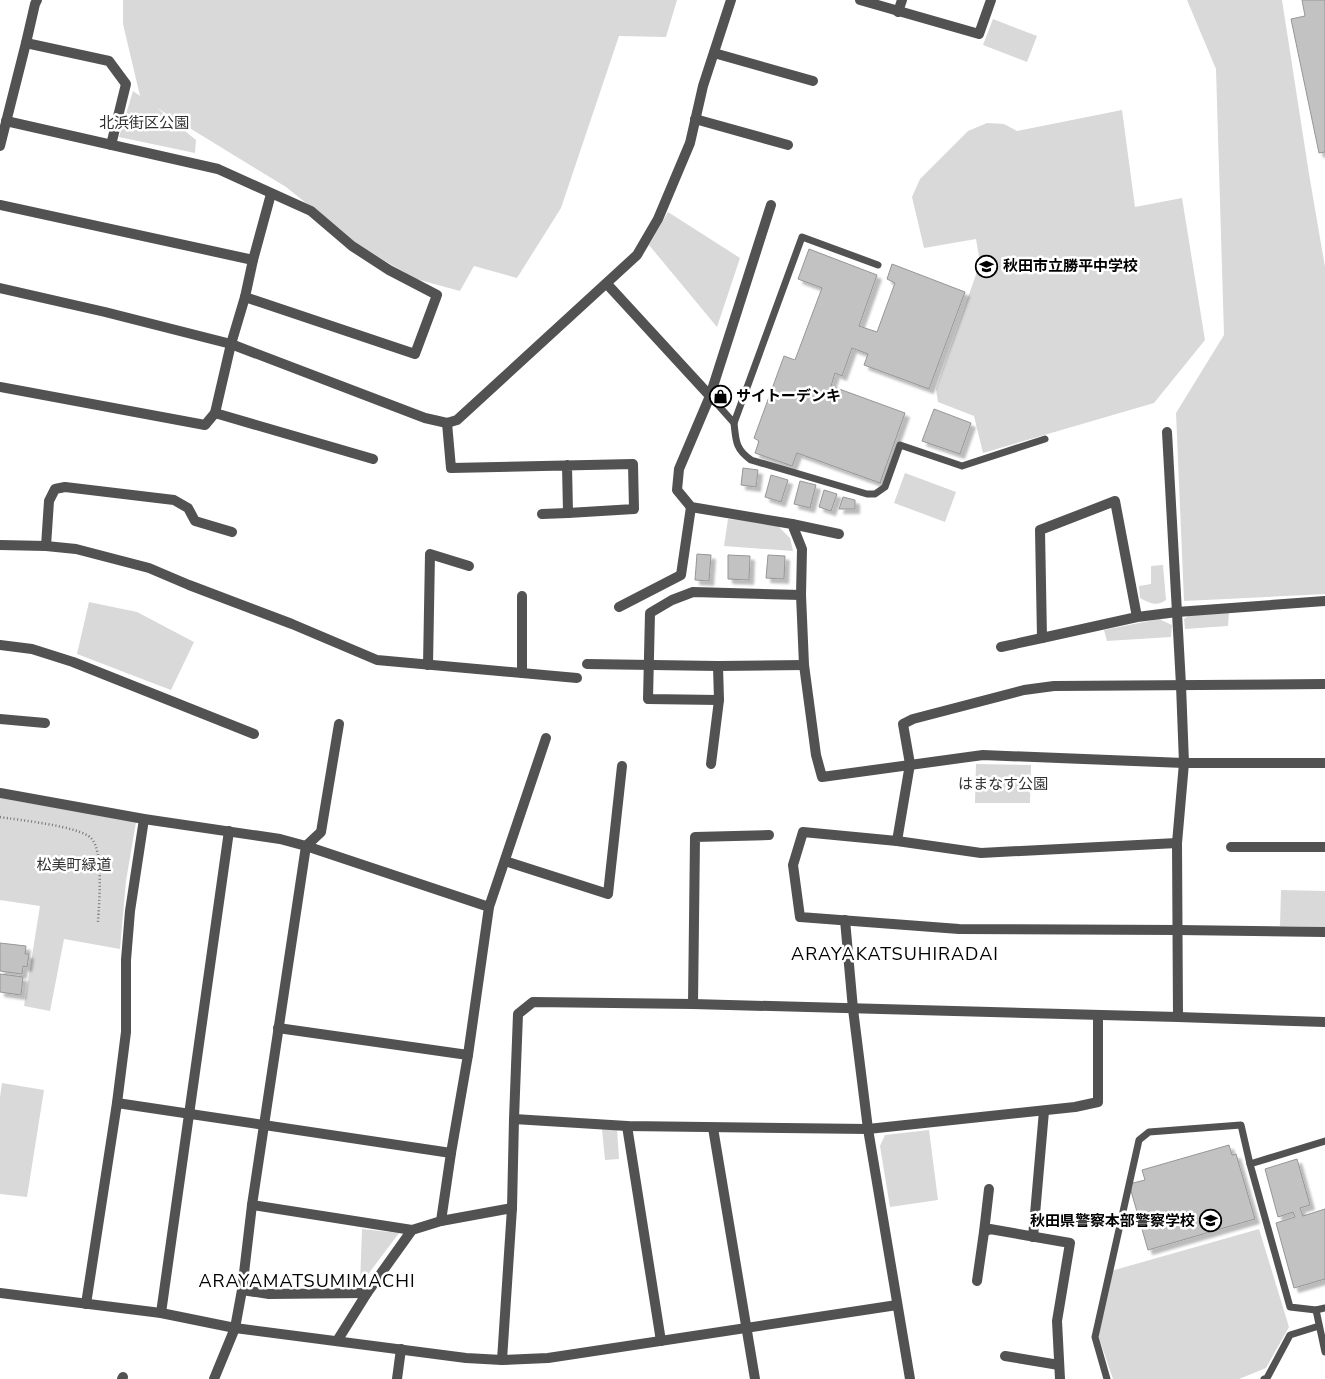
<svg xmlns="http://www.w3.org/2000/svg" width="1325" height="1379" viewBox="0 0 1325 1379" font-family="'Nunito Sans','Noto Sans JP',sans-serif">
<defs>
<filter id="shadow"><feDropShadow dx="4.5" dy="4.5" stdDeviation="1" flood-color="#0004"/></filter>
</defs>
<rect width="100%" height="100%" fill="#fff"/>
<!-- green -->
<g fill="#d9d9d9">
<path d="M123 0H677L666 37 619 36 561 208 517 278 474 266 460 291 416 279 361 247 286 187 157 108 196 140 195 153 119 137 133 91 140 96 123 24Z"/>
<path d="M1187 0H1282L1309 174 1325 267V594L1184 601 1176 413 1224 335 1216 69Z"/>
<path d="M993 19 1037 36 1027 62 983 45Z"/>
<path d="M1122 110 1135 207 1182 198 1205 340 1154 403 983 453 974 416 938 402 936 389 980 263 976 239 924 248 912 197 920 179 968 131 987 123 1004 124 1017 131Z"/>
<path d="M668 212 740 258 717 327 649 245Z"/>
<path d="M905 473 956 492 945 522 894 503Z"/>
<path d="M728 519 776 524 790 538 793 551 724 546Z"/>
<path d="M1163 565 1166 600C1156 607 1150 603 1140 598L1139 586 1151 584V566Z"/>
<path d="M89 602 137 612 194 642 171 690 77 654Z"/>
<path d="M1229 612 1228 626 1185 629 1184 619 1191 614Z"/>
<path d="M1159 619 1172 625 1171 637 1107 641 1104 630Z"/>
<path d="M976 764 1031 765 1030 803H975Z"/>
<path d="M0 798 136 822 126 881 120 949 64 939 50 1011 24 1006 40 906 0 900Z"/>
<path d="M1281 890 1325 891V927L1280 926Z"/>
<path d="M2 1083 44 1090 27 1197 0 1194V1097Z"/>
<path d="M617 1128 619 1159 605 1160 602 1129Z"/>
<path d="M929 1130 938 1200 890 1207 880 1146 885 1135Z"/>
<path d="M362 1229 399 1233 360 1285Z"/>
<path d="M1259 1229 1289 1327 1266 1368 1239 1379H1113L1098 1335 1111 1271Z"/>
</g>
<!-- building -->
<g fill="#c2c2c2" stroke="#969696" filter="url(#shadow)">
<path d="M1302 0H1325V152L1319 153 1291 19 1305 16Z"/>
<path d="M809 249 877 275 859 326 877 332 895 283 887 279 892 264 965 292 929 389 864 365 868 354 852 348 842 376 835 373 831 386 905 413 880 483 797 453 792 466 755 453 759 441 754 438 784 356 795 360 822 288 798 279Z"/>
<path d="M934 409 971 423 960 454 922 441Z"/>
<path d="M743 468 758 470 756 487 741 485Z"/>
<path d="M771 475 788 480 781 502 765 497Z"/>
<path d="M800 481 816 485 810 508 794 504Z"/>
<path d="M824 490 837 494 831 511 819 507Z"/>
<path d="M843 497 855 500V509H839Z"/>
<path d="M697 554 711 555 709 581 695 580Z"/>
<path d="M728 555 750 556 749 580 728 579Z"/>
<path d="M768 555 785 556 784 579 766 578Z"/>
<path d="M0 943 26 946 25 954H29L27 967 23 966 22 974 0 971Z"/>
<path d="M0 974 23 977 21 995 0 992Z"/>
<path d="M1229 1145 1232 1155 1236 1154 1255 1219 1148 1250 1129 1184 1145 1180 1142 1170Z"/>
<path d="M1297 1159 1310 1205 1300 1208 1303 1216 1325 1209V1279L1294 1288 1276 1223 1295 1217 1293 1212 1278 1217 1265 1169Z"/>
</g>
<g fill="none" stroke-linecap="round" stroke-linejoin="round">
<!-- path -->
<path stroke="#747474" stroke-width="2.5" stroke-dasharray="1 2.5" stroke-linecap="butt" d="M0 817C18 820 79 826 91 838 104 851 99 904 98 922"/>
<!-- service -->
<g stroke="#525252" stroke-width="7">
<path d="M710 396 734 423 802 237 878 265"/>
<path d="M734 423C736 440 735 449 751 460L867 494H875L885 487 900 445 962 466 1045 439"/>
<path d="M1325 1308 1316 1310 1325 1352"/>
<path d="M1316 1310 1290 1307 1250 1164 1325 1141"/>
<path d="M1107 1379 1095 1337 1139 1140 1149 1132 1241 1125 1250 1164"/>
<path d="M1264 1379 1267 1378 1290 1335 1319 1326"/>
</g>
<!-- minor -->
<g stroke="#525252" stroke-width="10">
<path d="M860 0 979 34 991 0"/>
<path d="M898 12 902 0"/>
<path d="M26 43 109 61 126 84 111 145"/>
<path d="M714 53 813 81"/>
<path d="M695 119 788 145"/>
<path d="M6 121 218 169 311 211 352 246 389 270 437 295 415 354 245 297"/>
<path d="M0 146 26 43 35 4 37 0"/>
<path d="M271 194 253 260 245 297 231 344 215 413 373 459"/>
<path d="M0 205 253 260"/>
<path d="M607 284 710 396 679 469 677 490 691 507 792 524 802 549 801 595 804 665 816 755 822 777 983 755 1184 763H1325"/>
<path d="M0 288 105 312 231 344 425 418 447 423 457 420 637 255 658 219 690 143 703 86 731 0"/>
<path d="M0 387 205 425 215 413"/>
<path d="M710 396 771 205"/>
<path d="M447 423 451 468 633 464 634 509 568 513 567 465"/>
<path d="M1167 432 1181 685 1184 763 1177 843 1178 1017"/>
<path d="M542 514 568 513"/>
<path d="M792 524 839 534"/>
<path d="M0 545 46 546 76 549 149 568 189 585 292 624 377 660 577 678"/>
<path d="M46 546 49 501 55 489 65 487 174 500 188 508 195 521 232 532"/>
<path d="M801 595 693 592 672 600 650 613 648 699 719 700 718 666 804 665"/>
<path d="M522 596V673"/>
<path d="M619 607 681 575 691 507"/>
<path d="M1137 617 1115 501 1040 530 1042 638 1137 617 1177 612 1325 601"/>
<path d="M0 645 32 649 73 662 254 734"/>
<path d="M1001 647 1042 638"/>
<path d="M587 664 718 666"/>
<path d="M428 665 430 554 469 566"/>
<path d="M0 719 45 723"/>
<path d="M711 764 719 700"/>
<path d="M0 793 144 819 280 839 306 846 489 907 468 1055 451 1153 441 1221"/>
<path d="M897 841 803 832 793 865 800 917 959 929 1178 930 1325 932"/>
<path d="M1177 843 981 853 897 841 910 764 903 724 913 719 1024 690 1054 686 1325 684"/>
<path d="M1231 847H1325"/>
<path d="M505 861 608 894 622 766"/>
<path d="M489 907 546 738"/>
<path d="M845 920 853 1009 868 1129 910 1379"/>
<path d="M693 1004 695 837 769 835"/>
<path d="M278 1028 468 1055"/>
<path d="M117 1103 451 1153"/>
<path d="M514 1119 627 1126 868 1129 1075 1107 1098 1102V1015"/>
<path d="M627 1126 661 1341"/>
<path d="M713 1128 755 1379"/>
<path d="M252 1205 412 1230"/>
<path d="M984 1232 989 1189"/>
<path d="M1033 1237 1044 1111"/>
<path d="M977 1281 984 1232 990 1229 1070 1243 1057 1321 1060 1379"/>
<path d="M242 1290 269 1294 367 1293"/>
<path d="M0 1293 161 1313 235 1328 466 1358 502 1360 548 1358 897 1305"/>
<path d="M86 1304 117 1103 126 1032V960L130 911 144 819"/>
<path d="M161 1313 229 831"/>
<path d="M337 1341 367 1293 412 1230 441 1221 512 1208"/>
<path d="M1005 1356 1059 1365"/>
<path d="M502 1360 512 1208 514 1119 518 1014 533 1002 693 1004 1178 1017 1325 1022"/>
<path d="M122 1379 123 1377"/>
<path d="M214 1379 235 1328 242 1290 252 1205 306 846 321 832 339 724"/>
<path d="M397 1379 401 1349"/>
</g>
</g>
<!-- icons -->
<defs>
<symbol id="school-ring" viewBox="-11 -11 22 22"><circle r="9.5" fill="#fff" stroke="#000" stroke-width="1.5"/><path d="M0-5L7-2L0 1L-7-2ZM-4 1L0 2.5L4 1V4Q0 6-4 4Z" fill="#000"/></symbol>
<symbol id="shop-ring" viewBox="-11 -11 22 22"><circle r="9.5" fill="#fff" stroke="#000" stroke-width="1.5"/><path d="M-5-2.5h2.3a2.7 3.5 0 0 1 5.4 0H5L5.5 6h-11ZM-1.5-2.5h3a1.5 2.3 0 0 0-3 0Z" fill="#000"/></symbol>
</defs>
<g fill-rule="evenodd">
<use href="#school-ring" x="974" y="254" width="25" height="25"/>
<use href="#shop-ring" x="708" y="384" width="25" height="25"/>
<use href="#school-ring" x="1198" y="1208" width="25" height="25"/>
</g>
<g text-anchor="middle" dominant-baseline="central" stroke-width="5" stroke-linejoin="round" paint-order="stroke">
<!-- park labels -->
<g font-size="15" fill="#303030" stroke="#fff">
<text x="144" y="123">北浜街区公園</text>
<text x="1003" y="784">はまなす公園</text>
<text x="74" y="865">松美町緑道</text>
</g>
<!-- poi labels -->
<g font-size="15" font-weight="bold" fill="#000" stroke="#fff" text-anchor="start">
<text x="1003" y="266">秋田市立勝平中学校</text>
<text x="736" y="396">サイトーデンキ</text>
<text x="1195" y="1221" text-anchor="end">秋田県警察本部警察学校</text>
</g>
<!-- quarter labels -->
<g font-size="18" letter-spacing="1" fill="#000" stroke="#fff">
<text x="895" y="954">ARAYAKATSUHIRADAI</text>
<text x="307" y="1281">ARAYAMATSUMIMACHI</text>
</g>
</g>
</svg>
